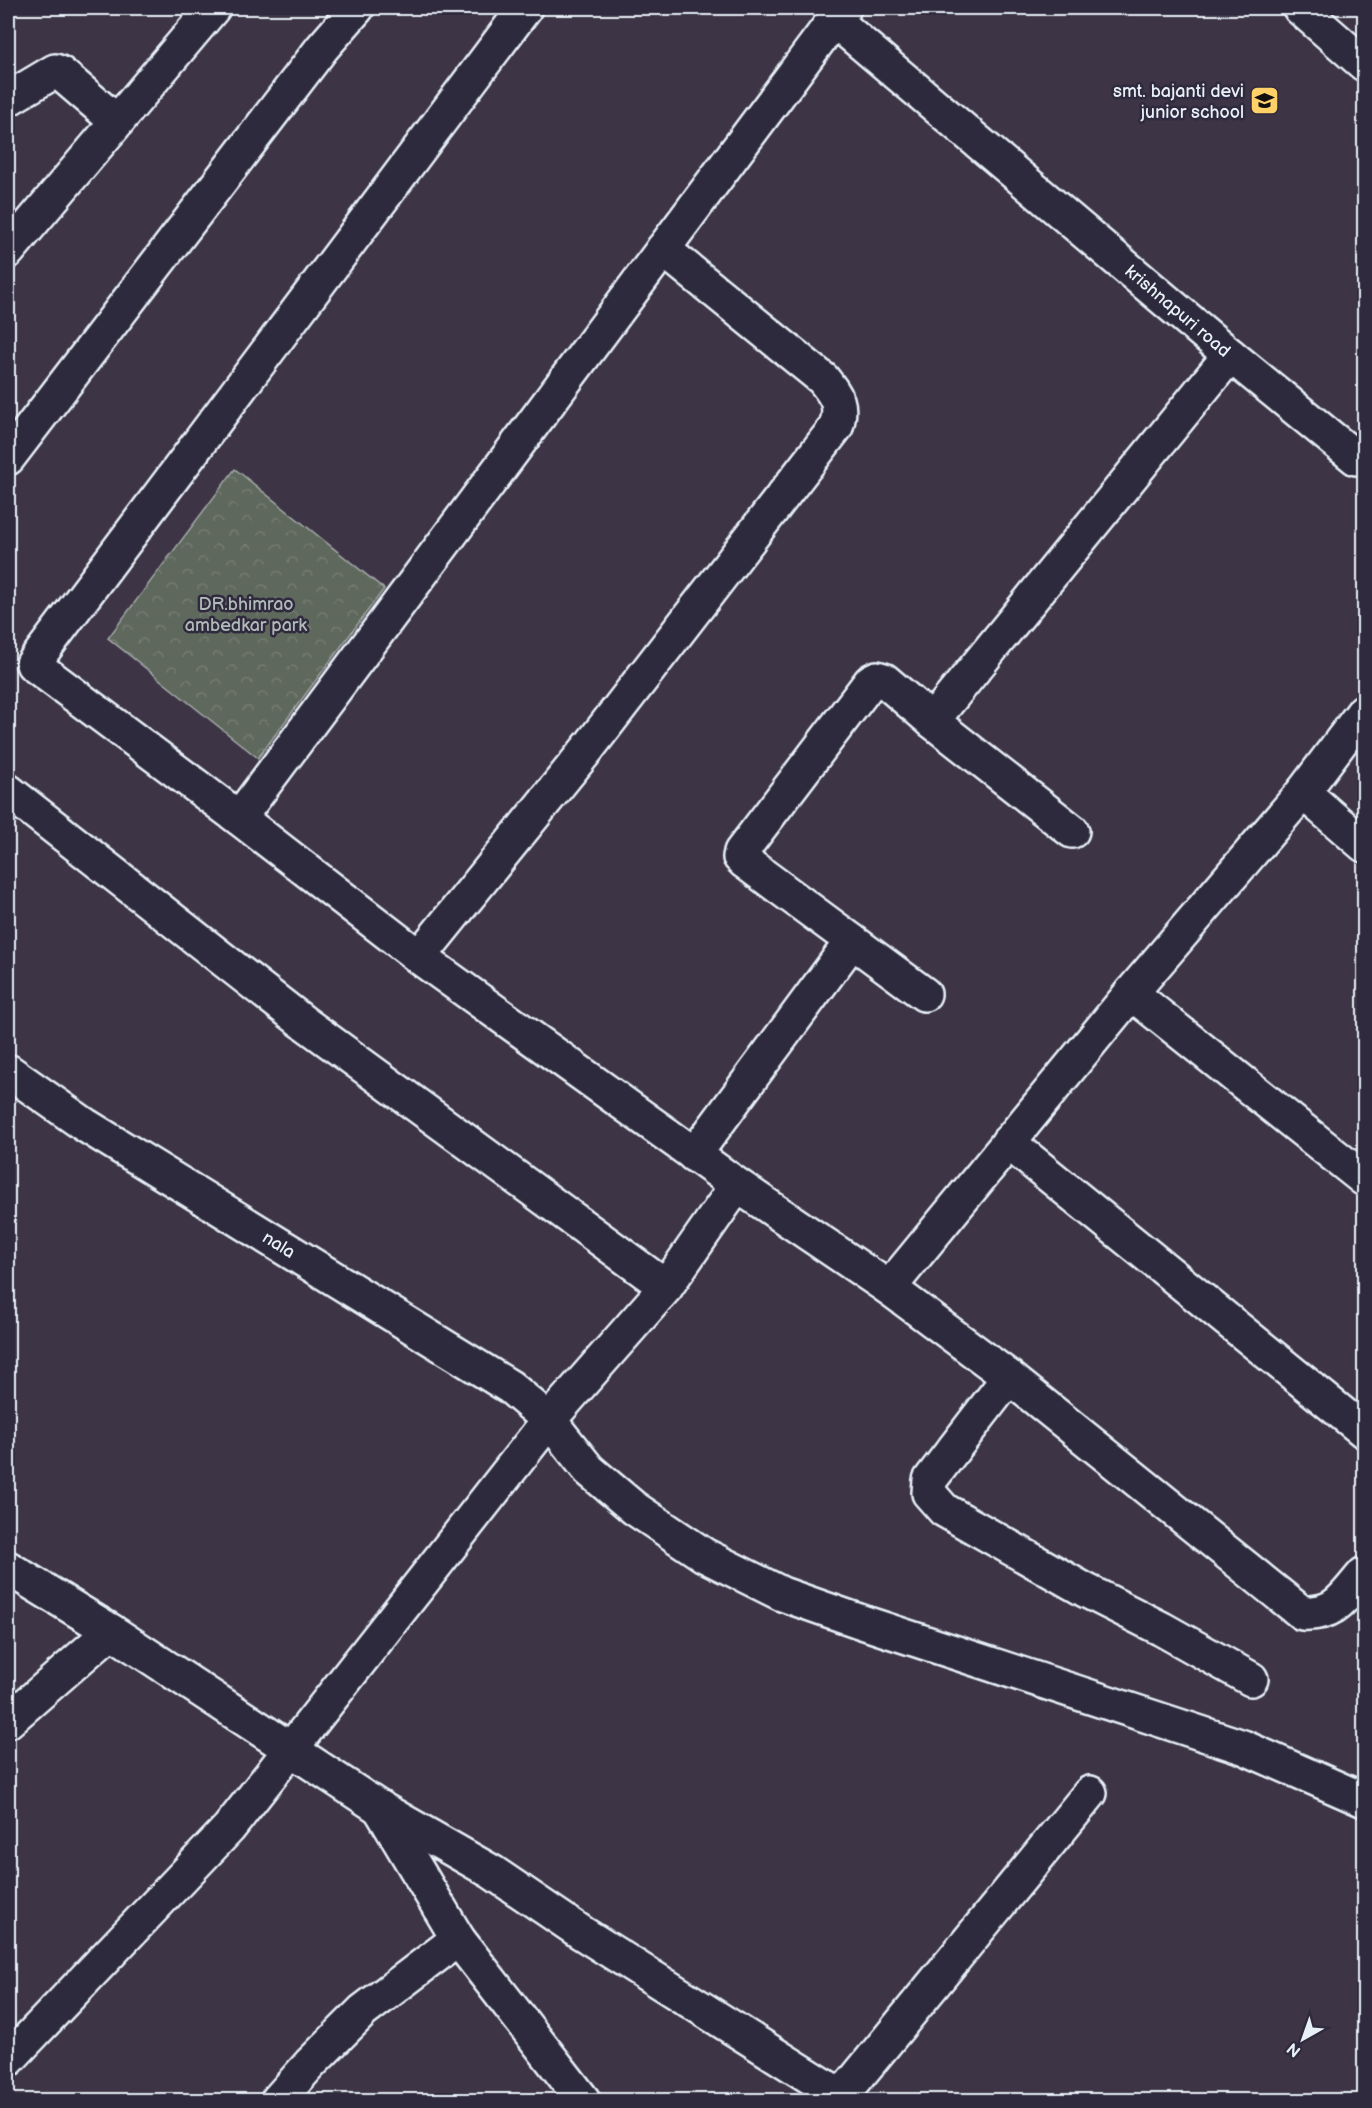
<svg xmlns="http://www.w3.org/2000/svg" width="1372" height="2108" viewBox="0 0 1372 2108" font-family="'Balsamiq Sans',sans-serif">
<defs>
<pattern id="park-crowns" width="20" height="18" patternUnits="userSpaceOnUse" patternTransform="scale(1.5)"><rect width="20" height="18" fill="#5f675b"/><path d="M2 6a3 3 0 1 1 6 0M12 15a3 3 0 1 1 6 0" fill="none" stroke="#767d73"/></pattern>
</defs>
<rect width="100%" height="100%" fill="#3d3445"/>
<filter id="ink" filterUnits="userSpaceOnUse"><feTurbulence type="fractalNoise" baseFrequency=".0167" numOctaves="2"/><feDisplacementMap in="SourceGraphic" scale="12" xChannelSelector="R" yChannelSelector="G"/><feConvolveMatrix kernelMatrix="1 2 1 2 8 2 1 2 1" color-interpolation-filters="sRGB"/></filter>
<g filter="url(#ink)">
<!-- park -->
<path fill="url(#park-crowns)" stroke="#a4acaa" stroke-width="1.5" d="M235 469 384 589 258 758 108 638Z"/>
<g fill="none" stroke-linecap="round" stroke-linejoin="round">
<defs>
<g id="minor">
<path d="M525 8 33 664 239 818 419 957 737 1185 889 1288 1009 1377 1302 1613C1336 1615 1343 1598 1364 1574"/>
<path id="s1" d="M844 8 834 20 1230 355 932 721"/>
<path d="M8 99 55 71 60 73 116 121"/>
<path d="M8 251 213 8"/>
<path d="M1230 355 1356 458"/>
<path d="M8 458 322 48 357 8"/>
<path d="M8 791 303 1022 666 1287"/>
<path d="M1303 792 1364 845"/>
<path d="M239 818 834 20"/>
<path d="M419 957 589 747 836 427C843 404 837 397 823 379L663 249"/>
<path d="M1131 993 1364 1179"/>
<path d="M924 994 745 862 740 857 741 852 871 681 877 678 884 680 932 721 1072 831"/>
<path id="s2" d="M8 1071 85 1125 510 1387 549 1420 589 1470 634 1508 704 1555 782 1594 862 1622 1243 1747 1364 1800"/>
<path d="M1008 1142 1364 1431"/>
<path d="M694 1155 852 941"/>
<path d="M889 1288 1131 993 1303 792 1364 711"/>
<path d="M1009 1377 930 1480 929 1493 944 1510 1085 1590 1162 1629 1251 1679"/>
<path d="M8 1721 111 1631"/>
<path d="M380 1808 458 1939 583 2100"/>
<path d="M8 2060 229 1828 549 1420 666 1287 737 1185"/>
<path d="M841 2097 1090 1793"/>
<path d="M278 2100 310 2064 363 2011 458 1939"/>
</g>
<path id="tertiary" d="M1300 8 1364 64"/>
<path id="secondary" d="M8 1568 111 1631 380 1808 492 1872 582 1933 847 2100"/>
</defs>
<!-- minor casing -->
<use href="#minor" stroke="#e8f1f8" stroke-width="38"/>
<!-- tertiary casing -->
<use href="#tertiary" stroke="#e8f1f8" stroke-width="38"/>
<!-- secondary casing -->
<use href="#secondary" stroke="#e8f1f8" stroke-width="38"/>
<!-- minor -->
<use href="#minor" stroke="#2f2a3d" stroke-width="33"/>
<!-- tertiary -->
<use href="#tertiary" stroke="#2f2a3d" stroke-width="33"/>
<!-- secondary -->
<use href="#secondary" stroke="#2f2a3d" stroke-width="33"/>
</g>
</g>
<!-- icons -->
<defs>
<symbol id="school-square" viewBox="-11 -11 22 22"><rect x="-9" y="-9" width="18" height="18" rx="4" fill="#ffd166" stroke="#2f2a3d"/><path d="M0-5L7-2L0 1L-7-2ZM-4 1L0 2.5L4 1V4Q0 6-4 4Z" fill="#111"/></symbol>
</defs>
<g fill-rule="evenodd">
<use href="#school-square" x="1248" y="84" width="33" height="33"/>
</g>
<g text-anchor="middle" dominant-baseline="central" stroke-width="5" stroke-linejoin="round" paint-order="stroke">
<!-- poi labels -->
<g font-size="18" fill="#e8f1f8" stroke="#2f2a3d" text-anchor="end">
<text x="1244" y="91">smt. bajanti devi<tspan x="1244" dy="21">junior school</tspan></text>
</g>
<!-- street labels -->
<g font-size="18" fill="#e8f1f8" stroke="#2f2a3d">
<text stroke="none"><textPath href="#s1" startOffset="466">krishnapuri road</textPath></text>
<text stroke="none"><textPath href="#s2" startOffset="322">nala</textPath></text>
</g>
<!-- park labels -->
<g font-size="18" fill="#b1bab9" stroke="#2f2a3d">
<text x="246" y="604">DR.bhimrao<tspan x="246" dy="21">ambedkar park</tspan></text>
</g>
</g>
<!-- margin -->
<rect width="1372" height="2108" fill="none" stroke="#2f2a3d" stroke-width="30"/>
<rect x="15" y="15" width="1342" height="2078" fill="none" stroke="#e8f1f8" stroke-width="2" filter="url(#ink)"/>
<!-- north arrow -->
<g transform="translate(1303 2039) rotate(220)" stroke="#2f2a3d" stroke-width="4.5" paint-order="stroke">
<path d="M0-4.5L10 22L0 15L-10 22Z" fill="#e8f1f8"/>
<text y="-9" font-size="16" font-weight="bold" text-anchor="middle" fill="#e8f1f8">N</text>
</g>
</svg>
